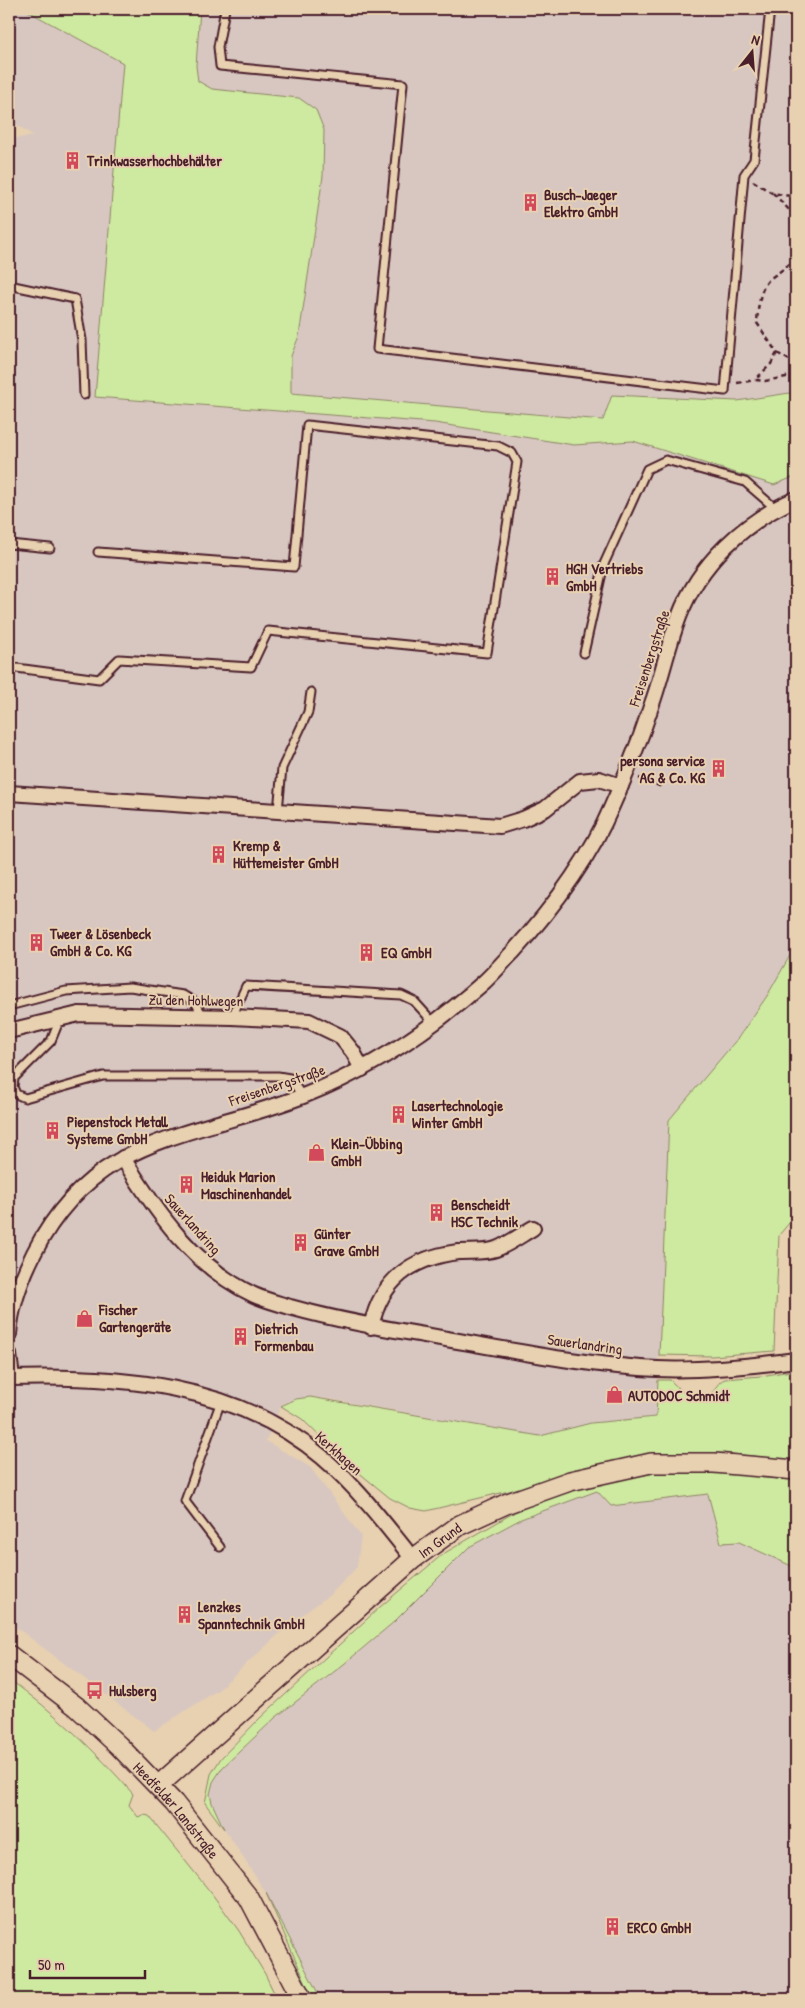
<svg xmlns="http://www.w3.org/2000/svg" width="805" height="2008" viewBox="0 0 805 2008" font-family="'Patrick Hand',sans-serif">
<rect width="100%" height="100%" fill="#e8d1b1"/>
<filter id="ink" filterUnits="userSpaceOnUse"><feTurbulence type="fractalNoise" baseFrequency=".02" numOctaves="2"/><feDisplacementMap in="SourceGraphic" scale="10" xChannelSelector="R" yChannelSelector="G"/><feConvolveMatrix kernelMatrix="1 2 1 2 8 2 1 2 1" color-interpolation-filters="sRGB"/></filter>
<g filter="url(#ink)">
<!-- built -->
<g fill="#d8c7c0">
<path d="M9 9H24L123 63 95 397 291 412V356L299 336 323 176 299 98 212 89 198 81 196 66 200 9H796V945L767 996 738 1038 669 1120 656 1417 591 1423 540 1436 329 1399 310 1397 296 1399 285 1403 281 1406 266 1441 310 1467 361 1536 357 1567 331 1594 291 1623 218 1690 154 1731 9 1622V139L34 136 9 120Z"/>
<path d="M597 1490 611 1506 709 1494 721 1543 739 1542 796 1568V1999H321L266 1893 216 1816 210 1794 213 1782 222 1768 275 1718 344 1664 395 1621 469 1547 521 1519Z"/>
</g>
<!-- green -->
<g fill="#cee9a0" stroke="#8c8466">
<path d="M24 9H200L196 66 198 81 212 89 299 98 316 110 324 130 323 176 299 336 291 356V393L603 420 612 395 737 401 796 392V476L774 485 633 441 574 445 435 423 95 397 123 63Z"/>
<path d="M796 945V1152L793 1153 796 1167V1215L779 1235 774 1351 712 1356 659 1355 669 1120 738 1038 767 996Z"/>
<path d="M796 1370V1461L724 1453H660L597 1465 509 1491 426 1511 410 1508 390 1498 346 1462 302 1419 281 1406 296 1399 310 1397 540 1436 591 1423 656 1417 658 1380H670C680 1390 697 1408 711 1394 717 1388 717 1382 725 1379L761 1376Z"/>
<path d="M708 1471 796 1479V1568L739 1542 721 1543 708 1494 611 1506 597 1491 521 1519 469 1547 395 1621 344 1664 275 1718 222 1768 213 1782 210 1794 212 1803 224 1829 205 1803 211 1774 221 1758 259 1719 380 1607 443 1554 515 1512 574 1488 655 1473Z"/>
<path d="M9 1679C54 1712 96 1751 133 1794L129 1805 138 1817 144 1815 149 1816 212 1894 239 1931 265 1974 277 1999H9Z"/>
<path d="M266 1893 321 1999H313Z"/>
</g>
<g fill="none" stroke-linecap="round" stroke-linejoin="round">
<defs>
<g id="service">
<path d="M225 9 218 47 220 66 403 84 377 349 725 391 744 175 754 160 770 9"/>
<path d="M9 285 75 299 82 340 84 395"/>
<path d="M9 544 50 548"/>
<path d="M584 653 604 564 647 469 666 460 745 482 775 508"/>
<path d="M9 667 99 679 119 659 251 667 268 631 487 653 517 462 512 453 498 446 307 425 294 567 98 552"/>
<path d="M278 811 282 768 308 712 311 692"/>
<path d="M9 1006 66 991 130 987 183 995 195 1002 203 1016"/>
<path d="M232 1017 246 986 401 995 414 1001 434 1023"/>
<path d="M60 1019 51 1041 14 1078 13 1087 16 1094 25 1098 103 1076H278L290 1078 302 1096"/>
<path d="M220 1547 185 1501 221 1401"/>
</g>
<g id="minor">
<path d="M9 793 500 826 523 819 545 809 580 781 599 779 621 786"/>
<path d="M9 1031 79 1014 232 1017 309 1021 340 1036 353 1052 362 1069"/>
<path d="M123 1158C156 1212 194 1267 254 1295 265 1300 277 1303 290 1307 336 1320 382 1328 430 1336 505 1349 581 1365 657 1369 703 1371 751 1366 796 1360"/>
<path d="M371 1327C381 1280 411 1258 458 1252 469 1251 485 1253 496 1249 509 1244 521 1235 533 1228"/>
<path d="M9 1334C11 1307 22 1277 34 1253 95 1133 194 1138 303 1096 370 1070 430 1030 483 983 494 973 503 962 513 952 552 909 589 860 612 806 628 771 642 735 654 698 663 671 669 643 679 617 699 563 745 521 796 499"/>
<path d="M9 1354 12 1378"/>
<path d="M9 1378C118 1375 235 1383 322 1457 357 1487 385 1524 413 1559"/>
</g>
<g id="secondary">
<path id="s1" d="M9 1655 77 1707 119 1746 174 1803 249 1898 302 1999"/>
<path id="s2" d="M158 1786 413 1559 460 1525 508 1503 570 1481 651 1463H714L796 1470"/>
</g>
</defs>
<!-- service casing -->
<use href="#service" stroke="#4a1f2b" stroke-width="11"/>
<!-- minor casing -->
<use href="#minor" stroke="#4a1f2b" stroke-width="18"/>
<!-- secondary casing -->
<use href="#secondary" stroke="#4a1f2b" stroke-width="22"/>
<!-- path -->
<g stroke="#4a1f2b" stroke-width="2.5" stroke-dasharray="5 4" stroke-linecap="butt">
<path d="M753 181 772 193 796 197"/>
<path d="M773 193 796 217"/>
<path d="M796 257C789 266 780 271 771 278 759 287 758 309 757 323L777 353 771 364 755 380 765 381 796 375"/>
<path d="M777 353 796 364"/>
<path d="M737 383 755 380"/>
<path d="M639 778 662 787"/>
</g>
<!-- service -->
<use href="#service" stroke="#e8d1b1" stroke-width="7"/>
<!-- minor -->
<use href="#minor" stroke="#e8d1b1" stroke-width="14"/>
<!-- secondary -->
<use href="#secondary" stroke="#e8d1b1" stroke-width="19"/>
</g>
</g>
<!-- icons -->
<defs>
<symbol id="building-bare" viewBox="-9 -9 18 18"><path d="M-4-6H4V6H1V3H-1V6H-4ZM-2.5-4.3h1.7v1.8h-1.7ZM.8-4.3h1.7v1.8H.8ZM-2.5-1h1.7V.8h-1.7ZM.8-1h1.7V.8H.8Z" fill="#d1495b" stroke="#e8d1b1" stroke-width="2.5" paint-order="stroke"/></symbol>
<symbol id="shop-bare" viewBox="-9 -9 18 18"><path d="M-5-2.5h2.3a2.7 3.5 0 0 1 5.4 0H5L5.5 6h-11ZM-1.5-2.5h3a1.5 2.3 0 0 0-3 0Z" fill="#d1495b" stroke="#e8d1b1" stroke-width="2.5" paint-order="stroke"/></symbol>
<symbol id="bus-bare" viewBox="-9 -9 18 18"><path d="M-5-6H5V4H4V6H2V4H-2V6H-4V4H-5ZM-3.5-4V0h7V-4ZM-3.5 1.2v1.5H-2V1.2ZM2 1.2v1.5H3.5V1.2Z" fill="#d1495b" stroke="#e8d1b1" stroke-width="2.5" paint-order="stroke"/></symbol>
</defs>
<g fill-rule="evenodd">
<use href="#building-bare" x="60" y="148" width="25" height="25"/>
<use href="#building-bare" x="518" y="190" width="25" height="25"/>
<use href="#building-bare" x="540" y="564" width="25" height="25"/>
<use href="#building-bare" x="706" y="756" width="25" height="25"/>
<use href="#building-bare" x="206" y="842" width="25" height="25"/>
<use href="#building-bare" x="24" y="930" width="25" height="25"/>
<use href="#building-bare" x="354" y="940" width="25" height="25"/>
<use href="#building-bare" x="386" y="1102" width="25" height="25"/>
<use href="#building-bare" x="40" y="1118" width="25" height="25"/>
<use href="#shop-bare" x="304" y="1140" width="25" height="25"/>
<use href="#building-bare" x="174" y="1172" width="25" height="25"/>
<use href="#building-bare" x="424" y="1200" width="25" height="25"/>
<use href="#building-bare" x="288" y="1230" width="25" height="25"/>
<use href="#shop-bare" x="72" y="1306" width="25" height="25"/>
<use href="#building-bare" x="228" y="1324" width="25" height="25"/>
<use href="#shop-bare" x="602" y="1382" width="25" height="25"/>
<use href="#building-bare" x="172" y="1602" width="25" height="25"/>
<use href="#bus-bare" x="82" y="1678" width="25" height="25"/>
<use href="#building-bare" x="600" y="1914" width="25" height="25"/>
</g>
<g text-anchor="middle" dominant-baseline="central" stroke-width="4" stroke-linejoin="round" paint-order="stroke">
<!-- poi labels -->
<g font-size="15" font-weight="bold" fill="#4a1f2b" stroke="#e8d1b1" text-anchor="start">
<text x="87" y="160">Trinkwasserhochbehälter</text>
<text x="544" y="194">Busch-Jaeger<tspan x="544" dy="17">Elektro GmbH</tspan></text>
<text x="566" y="568">HGH Vertriebs<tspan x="566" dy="17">GmbH</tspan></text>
<text x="705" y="760" text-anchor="end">persona service<tspan x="705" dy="17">AG &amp; Co. KG</tspan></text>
<text x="233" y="845">Kremp &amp;<tspan x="233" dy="17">Hüttemeister GmbH</tspan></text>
<text x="50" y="933">Tweer &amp; Lösenbeck<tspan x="50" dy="17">GmbH &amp; Co. KG</tspan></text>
<text x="381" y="952">EQ GmbH</text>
<text x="412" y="1105">Lasertechnologie<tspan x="412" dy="17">Winter GmbH</tspan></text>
<text x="67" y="1121">Piepenstock Metall<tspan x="67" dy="17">Systeme GmbH</tspan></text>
<text x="331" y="1143">Klein-Übbing<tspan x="331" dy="17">GmbH</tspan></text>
<text x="201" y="1176">Heiduk Marion<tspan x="201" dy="17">Maschinenhandel</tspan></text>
<text x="451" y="1204">Benscheidt<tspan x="451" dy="17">HSC Technik</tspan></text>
<text x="314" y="1233">Günter<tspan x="314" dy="17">Grave GmbH</tspan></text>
<text x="99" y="1309">Fischer<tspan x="99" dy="17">Gartengeräte</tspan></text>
<text x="255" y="1328">Dietrich<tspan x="255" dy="17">Formenbau</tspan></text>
<text x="628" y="1395">AUTODOC Schmidt</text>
<text x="198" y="1606">Lenzkes<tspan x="198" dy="17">Spanntechnik GmbH</tspan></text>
<text x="109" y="1690">Hulsberg</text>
<text x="627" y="1927">ERCO GmbH</text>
</g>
<!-- street labels -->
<g font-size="15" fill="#4a1f2b" stroke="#e8d1b1">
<text transform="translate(649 658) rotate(-72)">Freisenbergstraße</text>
<text transform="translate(196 1000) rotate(1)">Zu den Hohlwegen</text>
<text transform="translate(277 1085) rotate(-19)">Freisenbergstraße</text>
<text transform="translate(193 1224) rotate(48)">Sauerlandring</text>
<text transform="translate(585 1344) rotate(8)">Sauerlandring</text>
<text transform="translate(339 1453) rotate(42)">Kerkhagen</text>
<text stroke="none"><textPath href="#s2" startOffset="374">Im Grund</textPath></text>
<text stroke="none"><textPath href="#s1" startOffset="229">Heedfelder Landstraße</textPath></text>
</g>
</g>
<!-- margin -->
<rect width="805" height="2008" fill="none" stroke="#e8d1b1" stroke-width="30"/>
<rect x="15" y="15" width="775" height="1978" fill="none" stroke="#4a1f2b" stroke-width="2" filter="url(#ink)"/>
<!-- north arrow -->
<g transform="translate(752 52) rotate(17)" stroke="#e8d1b1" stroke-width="4" paint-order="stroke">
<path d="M0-4L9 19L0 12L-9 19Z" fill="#4a1f2b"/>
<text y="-8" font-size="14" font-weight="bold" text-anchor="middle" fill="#4a1f2b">N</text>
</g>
<!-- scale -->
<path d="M30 1970v8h115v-8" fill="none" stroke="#4a1f2b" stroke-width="2.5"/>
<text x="38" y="1970" font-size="15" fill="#4a1f2b" stroke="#e8d1b1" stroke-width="4" paint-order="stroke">50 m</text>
</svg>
